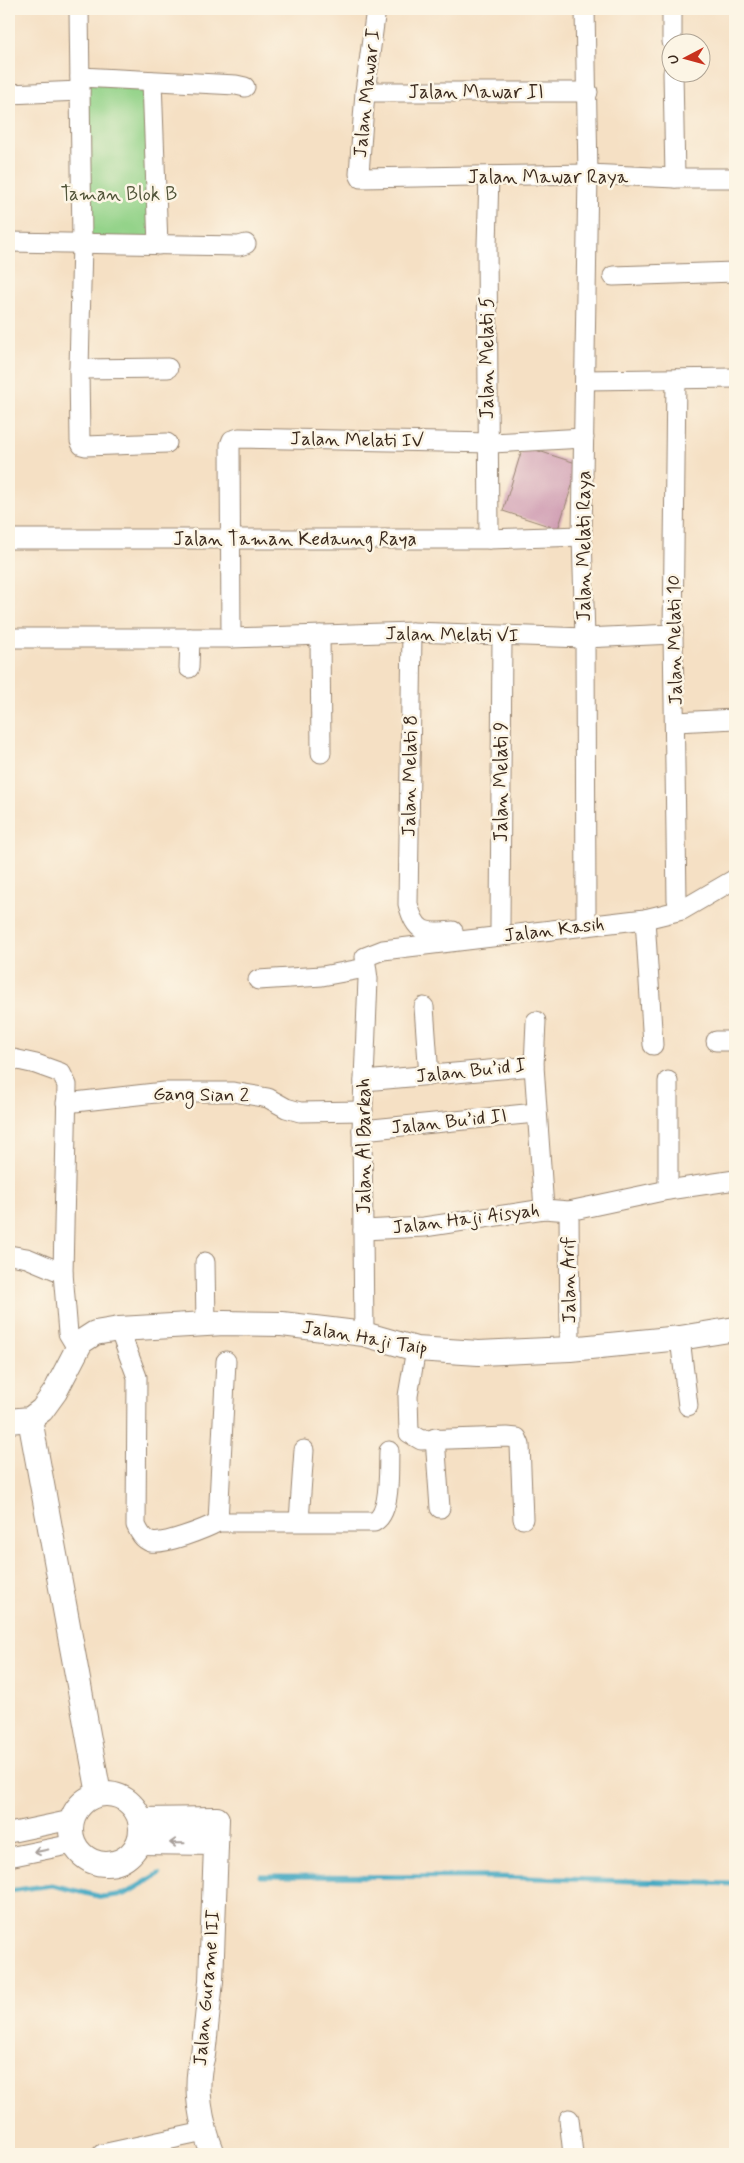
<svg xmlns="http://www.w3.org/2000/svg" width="744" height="2163" viewBox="0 0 744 2163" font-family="Mynerve,sans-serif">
<rect width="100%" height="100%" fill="#fcf5e5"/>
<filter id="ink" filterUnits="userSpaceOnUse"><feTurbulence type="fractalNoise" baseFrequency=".02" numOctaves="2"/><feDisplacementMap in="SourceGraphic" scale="10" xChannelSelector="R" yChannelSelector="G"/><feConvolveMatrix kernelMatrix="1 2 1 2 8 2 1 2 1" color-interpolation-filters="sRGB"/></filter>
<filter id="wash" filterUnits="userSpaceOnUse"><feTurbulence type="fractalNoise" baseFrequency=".0096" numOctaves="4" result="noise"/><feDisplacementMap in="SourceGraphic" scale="20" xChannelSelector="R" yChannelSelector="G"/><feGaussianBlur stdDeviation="1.12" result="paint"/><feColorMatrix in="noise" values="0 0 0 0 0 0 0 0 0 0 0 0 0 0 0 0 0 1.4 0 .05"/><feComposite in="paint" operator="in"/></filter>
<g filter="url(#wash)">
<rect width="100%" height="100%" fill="#f5e0c4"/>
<!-- green -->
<path fill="#94d38a" stroke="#687e54" d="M80 77 152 81 158 245 82 243Z"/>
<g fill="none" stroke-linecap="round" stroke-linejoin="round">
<!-- stream -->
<g stroke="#42a8c2" stroke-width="5">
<path d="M260 1876 495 1877 735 1884"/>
<path d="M9 1891 52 1885 102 1897 125 1894 159 1874"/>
</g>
</g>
<g id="blocks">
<!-- building -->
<path fill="#cf9cb2" d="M523 446 579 464 558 529 503 511Z"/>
</g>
</g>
<g filter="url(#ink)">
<use href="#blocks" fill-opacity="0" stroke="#988571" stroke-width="1"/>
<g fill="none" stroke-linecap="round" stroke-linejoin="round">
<defs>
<g id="minor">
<path d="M79 9 82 243 79 369 80 441 82 445 86 446 167 443"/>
<path d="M376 9 365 92 359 174 361 178 588 174 675 178H735"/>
<path d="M585 9 588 174 582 536 585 638 586 918"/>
<path d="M672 9V42"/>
<path d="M673 72 675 178"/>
<path d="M80 77 236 85 245 87"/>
<path d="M152 81 158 245"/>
<path d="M365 92H588"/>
<path d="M9 94 80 91"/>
<path d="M489 176 487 245 489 539"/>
<path d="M9 242 239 246 246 244"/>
<path d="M613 276 735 272"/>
<path d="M79 369 168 368"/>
<path d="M676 379 673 634 677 900"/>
<path d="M585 380 735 378"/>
<path d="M9 539H489L582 536"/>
<path d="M412 632 408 904C416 933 424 934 453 931"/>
<path d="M320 635 321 753"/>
<path d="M9 638H231L412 632 585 638 673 634"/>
<path d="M231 638 230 445 232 440 239 438 492 443 584 438"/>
<path d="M189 668 190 638"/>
<path d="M676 722 735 719"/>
<path d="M645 919 653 1045"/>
<path d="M500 927 502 636"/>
<path d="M258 980 322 976 366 968"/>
<path d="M424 1007 429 1076"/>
<path d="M716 1041H735"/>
<path d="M9 1058 36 1064 61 1073 67 1085 63 1273 68 1333 77 1348"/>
<path d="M534 1066 544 1209"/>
<path d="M364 1081 534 1066 536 1021"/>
<path d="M66 1103 164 1092H233L268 1098 286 1108 300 1112 363 1111"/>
<path d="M362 1130 536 1113"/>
<path d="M668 1190V1081"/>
<path d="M569 1211 570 1349"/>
<path d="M363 1230 424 1227 544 1209 569 1211 668 1190 735 1180"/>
<path d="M9 1255 27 1258 63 1273"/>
<path d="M205 1262 206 1324"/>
<path d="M119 1329 137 1377 136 1525C139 1532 143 1540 151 1542 164 1545 205 1529 218 1522H374C392 1513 388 1469 389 1451"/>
<path d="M364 1334 362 1130 368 979 365 957 383 950 645 919 682 910 735 879"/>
<path d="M680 1338 688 1406"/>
<path d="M416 1349 408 1396 409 1433 421 1440 507 1437 517 1438 520 1445 523 1519"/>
<path d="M435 1438 440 1508"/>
<path d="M299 1521 304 1450"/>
<path d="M218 1522 226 1361"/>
<path d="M9 1833 71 1820"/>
<path d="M9 1857 73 1844"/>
<path d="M569 2119 573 2154"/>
<path d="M102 2154 204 2132"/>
</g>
<g id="tertiary">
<path d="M30 1419 99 1794"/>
<path d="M9 1421 30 1419 42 1410 55 1392 81 1342 95 1333 119 1329 224 1323 282 1324 364 1334 416 1349 479 1353 570 1349 680 1338 735 1329"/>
<circle cx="106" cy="1829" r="35"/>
<path d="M140 1820 217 1819 211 1981 203 2055C193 2086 201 2124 213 2154"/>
<path d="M139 1842 216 1843"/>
</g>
</defs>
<!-- minor casing -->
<use href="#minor" stroke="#988571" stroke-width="21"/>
<!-- tertiary casing -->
<use href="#tertiary" stroke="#988571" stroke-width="26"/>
<!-- minor -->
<use href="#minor" stroke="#fff" stroke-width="19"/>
<!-- tertiary -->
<use href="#tertiary" stroke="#fff" stroke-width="24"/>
</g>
<!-- one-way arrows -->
<defs><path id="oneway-shaft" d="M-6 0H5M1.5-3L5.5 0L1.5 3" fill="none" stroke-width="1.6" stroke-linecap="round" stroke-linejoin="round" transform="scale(1.25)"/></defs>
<g stroke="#a79f9a">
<use href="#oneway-shaft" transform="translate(177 1843) rotate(-179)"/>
<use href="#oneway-shaft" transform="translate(41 1851) rotate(168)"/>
</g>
</g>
<g text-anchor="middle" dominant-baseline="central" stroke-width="5" stroke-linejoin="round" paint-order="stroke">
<!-- street labels -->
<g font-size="19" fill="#3b2a1e" stroke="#fcf5e5">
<text x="476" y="92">Jalan Mawar II</text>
<text transform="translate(367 93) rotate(-84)">Jalan Mawar I</text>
<text x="548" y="177">Jalan Mawar Raya</text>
<text transform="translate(487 358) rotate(-90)">Jalan Melati 5</text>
<text transform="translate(357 440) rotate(1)">Jalan Melati IV</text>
<text x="295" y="539">Jalan Taman Kedaung Raya</text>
<text transform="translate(584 546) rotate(-90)">Jalan Melati Raya</text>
<text transform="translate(452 635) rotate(1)">Jalan Melati VI</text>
<text transform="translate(675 640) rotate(-91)">Jalan Melati 10</text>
<text transform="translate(410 776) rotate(-89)">Jalan Melati 8</text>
<text transform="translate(501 782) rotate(-90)">Jalan Melati 9</text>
<text transform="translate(554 930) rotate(-7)">Jalan Kasih</text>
<text transform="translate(471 1071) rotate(-6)">Jalan Bu’id I</text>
<text transform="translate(201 1095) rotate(1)">Gang Sian 2</text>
<text transform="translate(449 1122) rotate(-6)">Jalan Bu’id II</text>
<text transform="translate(364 1146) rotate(-90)">Jalan Al Barkah</text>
<text transform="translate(466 1219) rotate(-7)">Jalan Haji Aisyah</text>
<text transform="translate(569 1280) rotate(-91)">Jalan Arif</text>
<text transform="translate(365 1338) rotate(10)">Jalan Haji Taip</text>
<text transform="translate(207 1988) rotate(-85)">Jalan Gurame III</text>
</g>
<!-- park labels -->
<g font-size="19" fill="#515439" stroke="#fcf5e5">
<text x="119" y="194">Taman Blok B</text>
</g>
</g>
<!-- margin -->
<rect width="744" height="2163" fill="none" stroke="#fcf5e5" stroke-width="30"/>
<!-- north arrow -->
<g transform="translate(686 58) rotate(264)"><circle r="24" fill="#fcf5e5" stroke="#afa495"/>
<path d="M0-4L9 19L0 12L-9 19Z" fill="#c8321e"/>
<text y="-8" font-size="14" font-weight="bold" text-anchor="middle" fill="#3b2a1e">U</text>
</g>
</svg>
